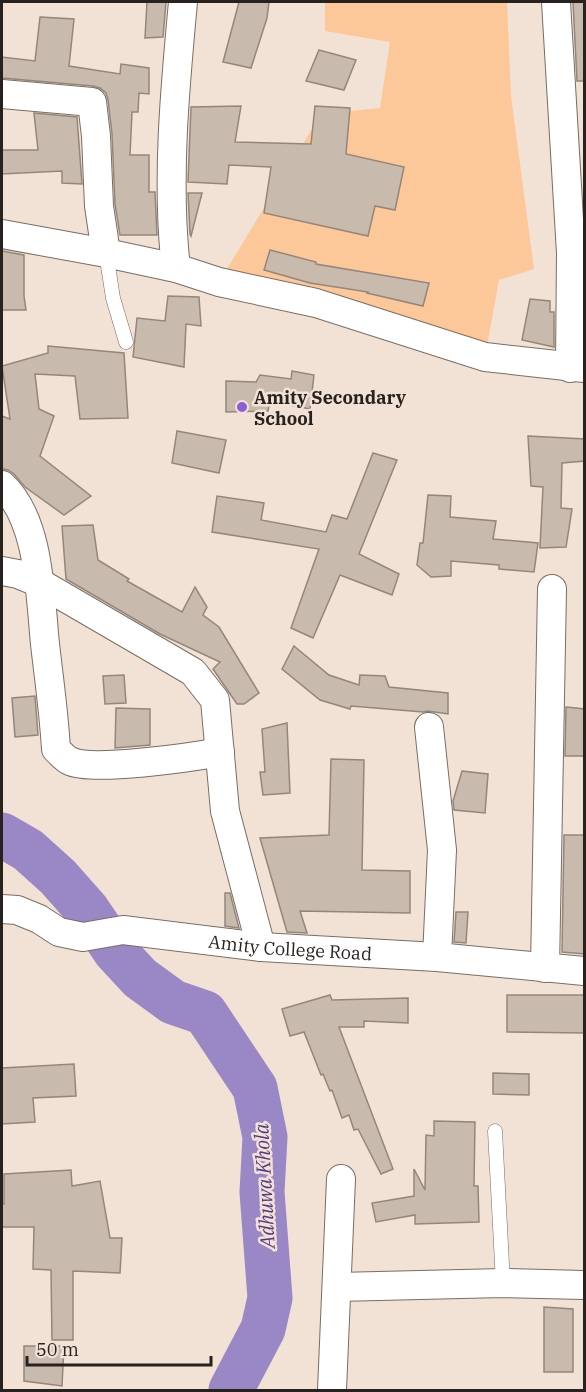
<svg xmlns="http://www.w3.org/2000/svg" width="586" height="1392" viewBox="0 0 586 1392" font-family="'IBM Plex Serif',serif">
<rect width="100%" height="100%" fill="#f1e2d5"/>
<!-- green -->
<path fill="#fdc899" d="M325 2H507L511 96 534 269 499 280 485 357 219 282 321 114 380 108 390 42 325 31Z"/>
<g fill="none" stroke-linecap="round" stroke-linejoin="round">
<!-- river -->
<path stroke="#9a87c6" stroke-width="45" d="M2 835 28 850 58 877 88 911 115 951 140 978 173 1002 205 1013 255 1088 265 1137 262 1192 270 1298 263 1329 231 1390"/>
</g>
<!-- building -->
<g fill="#c8baad" stroke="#94867b" stroke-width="1.5">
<path d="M147 2H166L163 37 145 38Z"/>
<path d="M239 2H269L267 18 251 68 223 62Z"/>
<path d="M573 2H585V81H577Z"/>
<path d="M40 17 74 19 69 66 120 74 121 64 149 68V94L139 93 138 112H132L130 155H149V192H155L157 235H120L115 204 112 134 108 100 106 93 100 88 93 86 2 78V57L35 61Z"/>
<path d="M319 50 356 60 344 90 306 81Z"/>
<path d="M241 106 235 142 311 144 315 106 350 108 346 154 404 167 395 210 375 206 368 236 264 213 271 167 229 165 227 184 188 182 191 107Z"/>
<path d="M34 113 77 117 82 184 62 183V171L2 174V150H38Z"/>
<path d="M188 193H202L191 236 190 234Z"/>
<path d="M270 250 316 262V264L429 283 423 306 367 293 368 292 310 283 264 270Z"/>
<path d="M2 251 24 255V296L26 310H2Z"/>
<path d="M168 296 199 297 201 326 186 324 184 367 133 357 137 318 165 321Z"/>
<path d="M530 299 550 301V312H554V347L522 340Z"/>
<path d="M48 346 124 353 128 418 80 419 75 376 35 374 39 409 54 416 40 456 91 496 64 515 25 487 14 474 8 470 2 469V416L10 419 2 366 48 353Z"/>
<path d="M292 371 314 375 310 409 270 401 268 411 226 412V381L256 382 260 375 291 379Z"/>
<path d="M177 431 226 440 219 473 172 463Z"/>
<path d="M528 436 585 439V461L562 463 561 508 572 509 566 547 540 548 543 487 531 486Z"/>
<path d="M373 453 397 460 359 554 399 574 392 595 340 575 313 638 291 628 319 549 212 532 217 496 264 503 261 520 326 532 332 515 347 519Z"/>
<path d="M428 495 451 496 450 517 496 521 493 539 538 543 534 572 499 569V565L451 561V576L431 577 417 565 420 543H423Z"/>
<path d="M93 525 98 560 129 579 127 581 182 612 195 587 207 607 203 615 219 627 259 693 244 704H237L213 669 220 662 160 634 66 579 62 526Z"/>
<path d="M294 646 329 675 359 685 360 675 385 676 389 687 448 693V714L428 711 423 712 351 706 350 709 320 700 282 669Z"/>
<path d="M124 675 126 703 105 704 103 676Z"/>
<path d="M35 696 38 735 15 737 12 698Z"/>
<path d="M566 707 585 709V756H565Z"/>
<path d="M116 708 150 709V745L115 748Z"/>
<path d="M287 723 290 793 263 795 260 772H265L262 729Z"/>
<path d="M331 759 364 760 362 870 410 871V913L300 911 307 933 287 932 260 838 329 835Z"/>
<path d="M462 771 488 774 485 813 454 810 453 801Z"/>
<path d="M564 835H585V954L562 952Z"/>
<path d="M225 893H230L239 928 225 926Z"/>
<path d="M456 912H468L466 943 454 942Z"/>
<path d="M330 995 332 1000 408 998V1023L364 1021V1027H339L393 1169 381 1174 358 1129 354 1130 349 1115 342 1118 332 1090 330 1091 323 1074 321 1075 304 1032 290 1036 282 1009Z"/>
<path d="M507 995H585V1033L507 1032Z"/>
<path d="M74 1064 76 1096 33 1098 35 1122 2 1124V1068Z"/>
<path d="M493 1073 529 1074V1095L493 1094Z"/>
<path d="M434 1121 475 1122 474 1186H478L479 1222 415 1224V1215L376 1222 372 1203 414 1196V1169L425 1190 426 1135 434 1136Z"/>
<path d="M71 1170 72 1186 100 1181 110 1238H122L120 1273 73 1271V1340H52L51 1270 33 1269 34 1227H2V1204H4V1174Z"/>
<path d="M544 1307 573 1309V1372H544Z"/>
<path d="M24 1346H64L62 1386 24 1381Z"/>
</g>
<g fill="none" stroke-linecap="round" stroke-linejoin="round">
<defs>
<g id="lane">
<path d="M106 253 113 298 126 342"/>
<path d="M495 1131 503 1283"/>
</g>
<g id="street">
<path d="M556 2 571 253 570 368"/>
<path d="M2 94 92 102 96 136 99 206 106 253 176 268 219 282 316 303 485 357 584 368"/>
<path d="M2 234 106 253"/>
<path d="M176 268C166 182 175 87 183 2"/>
<path d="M2 485C40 520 40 595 45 644 49 679 54 714 56 749 60 753 65 759 70 761 92 772 193 757 220 752"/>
<path d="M2 571 18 574 40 583 193 672 215 700 225 811 261 947"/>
<path d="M429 727 442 850 437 957"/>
<path id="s1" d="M2 909 17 910 39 919 59 932 83 937 123 930 261 947 437 957 584 971"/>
<path d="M545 968 552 589"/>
<path d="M337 1287 503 1283 584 1285"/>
<path d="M332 1390 341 1179"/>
</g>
</defs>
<!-- lane casing -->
<use href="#lane" stroke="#7a6d62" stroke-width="15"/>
<!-- street casing -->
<use href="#street" stroke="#7a6d62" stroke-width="30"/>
<!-- lane -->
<use href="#lane" stroke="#fff" stroke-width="14"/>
<!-- street -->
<use href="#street" stroke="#fff" stroke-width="28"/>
</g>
<!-- markers -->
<circle fill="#8c5ed8" stroke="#f1e2d5" stroke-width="2" cx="242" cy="407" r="6"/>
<g text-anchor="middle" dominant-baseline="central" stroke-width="5" stroke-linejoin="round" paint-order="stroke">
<!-- poi labels -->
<g font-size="18" font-weight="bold" fill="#28221e" stroke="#f1e2d5" text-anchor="start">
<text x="254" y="397">Amity Secondary<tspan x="254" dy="21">School</tspan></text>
</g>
<!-- street labels -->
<g font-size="18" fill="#28221e" stroke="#f1e2d5">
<text stroke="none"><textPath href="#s1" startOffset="296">Amity College Road</textPath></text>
</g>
<!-- water labels -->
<g font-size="20" font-style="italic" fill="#543884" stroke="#f1e2d5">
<text transform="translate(264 1186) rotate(-93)">Adhuwa Khola</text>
</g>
</g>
<!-- border -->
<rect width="586" height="1392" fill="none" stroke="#28221e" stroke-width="6"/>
<!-- scale -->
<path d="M27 1356v9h184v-9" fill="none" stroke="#28221e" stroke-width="3"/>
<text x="36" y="1356" font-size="18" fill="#28221e" stroke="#f1e2d5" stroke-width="4.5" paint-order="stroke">50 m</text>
</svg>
